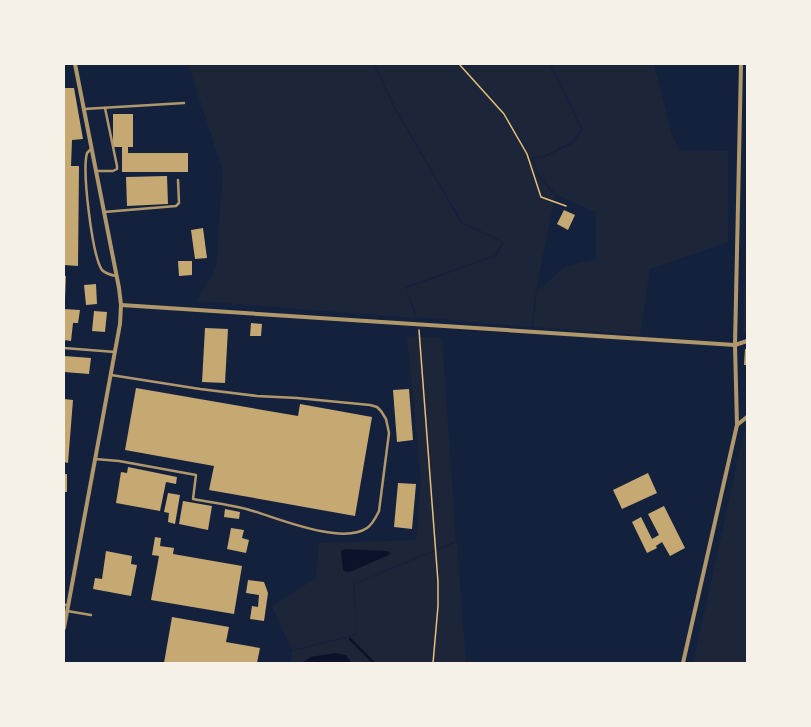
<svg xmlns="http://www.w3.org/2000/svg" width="811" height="727" viewBox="0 0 811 727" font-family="Jost,sans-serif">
<rect width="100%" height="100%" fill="#14213d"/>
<!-- green -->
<g fill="#1d2539">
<path d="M188 64H374L393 106 461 223 502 242 495 255 405 287 416 318 197 301 216 268 223 171Z"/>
<path d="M375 64 550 65 581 129 571 142 544 156 531 158 537 175 555 196 536 290 531 327 417 317 406 288 496 256 504 242 462 222 394 105Z"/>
<path d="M551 64H654L672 135 680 150 728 151V242L650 269 640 335 533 327 537 291 566 266 596 259V212L557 195 539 175 533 159 545 157 572 144 583 130Z"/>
<path d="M747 215V333L743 334Z"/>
<path d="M407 336 442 338 456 541 353 584 357 634 292 650 272 606 316 578 319 543 416 540 421 481Z"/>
<path d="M747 429V663H693L744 432Z"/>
<path d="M457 542 466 663H291L292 651 357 635 354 584Z"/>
</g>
<!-- water -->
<g fill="#0b132b">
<path d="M344 549 388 551 390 553 389 555 352 571 346 572 343 570 341 551Z"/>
<path d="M335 653 346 655 352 663H301L311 657Z"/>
</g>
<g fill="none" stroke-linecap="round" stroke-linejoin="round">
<!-- stream -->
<path stroke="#0b132b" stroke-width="2.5" d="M350 639 374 663"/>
</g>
<!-- building -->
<g fill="#c6a872">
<path d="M64 88H74L83 139 72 140 71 166H79L78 266 64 265Z"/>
<path d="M113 114H133V147H128V153H188V172H122V147H113Z"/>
<path d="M167 176 168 204 127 206 126 177Z"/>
<path d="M564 210 575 215 568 230 557 224Z"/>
<path d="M203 228 207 258 195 259 191 230Z"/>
<path d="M178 261H192V275L179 276Z"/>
<path d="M64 276H66L65 299H64Z"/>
<path d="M96 284 97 304 86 305 84 285Z"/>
<path d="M64 309 80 310 78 323H73L71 341 64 340Z"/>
<path d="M94 311 107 312 105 332 92 331Z"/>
<path d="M251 323 262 324 261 336H250Z"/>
<path d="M205 328 228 329 225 383 202 382Z"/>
<path d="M745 349H747V365H744Z"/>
<path d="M64 356 91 358 89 374 64 372Z"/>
<path d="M136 388 298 416 300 404 372 417 355 516 209 490 214 466 125 450Z"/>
<path d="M409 389 413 440 397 442 393 390Z"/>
<path d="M64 399 73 400 68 463 64 462Z"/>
<path d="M128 467 177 477 176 484 166 482 160 511 116 503 121 472 127 473Z"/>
<path d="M648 473 657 493 622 509 613 490Z"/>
<rect x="64" y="474" width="3" height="18"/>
<path d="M398 483 416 484 412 529 394 527Z"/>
<path d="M168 493 180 495 175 524 168 522 169 513 164 512Z"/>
<path d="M183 501 212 506 208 530 179 524Z"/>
<path d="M664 506 685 548 670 556 662 542 656 546 657 548 647 553 632 522 641 517 652 539 659 535 648 514Z"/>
<path d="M225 509 240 512 239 519 224 517Z"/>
<path d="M231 528 244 530 242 538 249 540 246 553 227 549Z"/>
<path d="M155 537 161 538 160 546 174 548 173 554 242 566 234 614 151 600 159 556 152 555Z"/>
<path d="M106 551 132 556 131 564 137 565 131 596 93 589 95 578 102 579Z"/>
<path d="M248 580 264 582 268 593 264 621 250 619 252 606 258 607 259 595 246 593Z"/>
<path d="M172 617 229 627 226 642 260 648 257 663H164Z"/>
</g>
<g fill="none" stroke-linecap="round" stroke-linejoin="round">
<!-- path -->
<g stroke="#e5c07b" stroke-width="1.5">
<path d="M459 64 504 114 527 154 541 197 566 206"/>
<path d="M419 330 438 582V606L433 663"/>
</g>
<!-- service -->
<g stroke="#b1986c" stroke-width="2.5">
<path d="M84 109 184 103"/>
<path d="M91 149 87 153C82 171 92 255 102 270 106 274 111 275 116 276"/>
<path d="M96 171H113L117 169V166L105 108"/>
<path d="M104 212 176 206 179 203 178 180"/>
<path d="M64 348 115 352"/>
<path d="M95 459 119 461 196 475 193 499C213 503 234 505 253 511 280 519 342 545 367 528 373 524 376 517 379 511L389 433 386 419 381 411 377 407 370 405 297 398 257 396 200 389 111 375"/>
<path d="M64 605H68"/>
<path d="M67 611 91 615"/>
</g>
<!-- minor -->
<g stroke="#b1986c" stroke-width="4">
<path d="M121 305 735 345 747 341"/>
<path d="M737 425 747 417"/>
<path d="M64 628 120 324 121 305 119 288 75 64"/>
<path d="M683 663 737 425 735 345 741 64"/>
</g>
</g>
<!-- border -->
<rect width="811" height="727" fill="none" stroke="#f6f1e7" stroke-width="130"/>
</svg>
